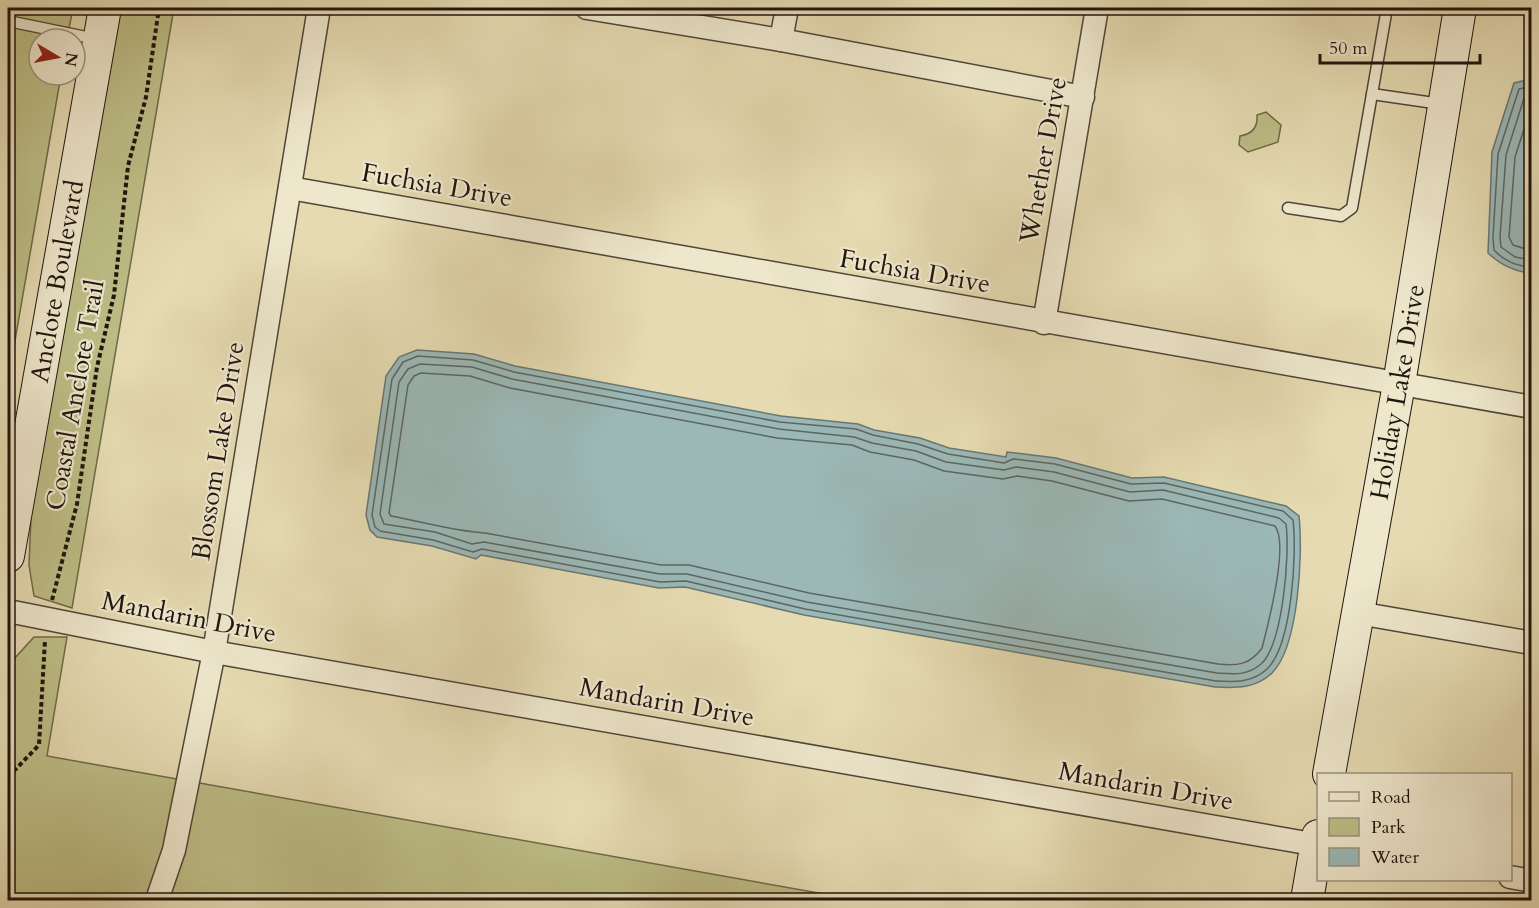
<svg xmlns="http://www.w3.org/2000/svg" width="1539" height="908" viewBox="0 0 1539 908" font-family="Cardo,serif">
<rect width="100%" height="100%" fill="#e5dab1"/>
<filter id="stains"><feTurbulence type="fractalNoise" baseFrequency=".00333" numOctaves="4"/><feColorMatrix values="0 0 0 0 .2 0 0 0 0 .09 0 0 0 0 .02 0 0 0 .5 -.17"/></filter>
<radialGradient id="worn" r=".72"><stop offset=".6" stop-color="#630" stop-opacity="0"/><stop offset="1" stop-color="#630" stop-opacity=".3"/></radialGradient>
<!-- green -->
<g fill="#bdbd86" stroke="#6e694a" stroke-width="1.5">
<path d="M8 8H73L67 39H39V75H61L8 381Z"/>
<path d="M113 8H174L72 608 34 596 29 565 32 493Z"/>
<path d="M1266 112 1281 125 1278 142 1248 152 1239 145 1240 136C1253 134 1258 127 1257 115Z"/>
<path d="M34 637H67L47 756 858 900H8V678L14 659Z"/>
</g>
<!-- water -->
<g fill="#9bb8b6" stroke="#697773" stroke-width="1.5">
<path d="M1527 80 1532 81 1531 274C1513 270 1502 266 1488 253L1492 152 1514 83Z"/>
<path d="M417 350 474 354 515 366 781 416 858 424 874 430 920 438 949 448 1006 457 1007 452 1056 458 1132 478 1164 477 1286 506 1299 516C1303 553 1299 646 1272 673 1255 689 1236 688 1215 687L804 615 685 587 659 588 481 555 476 559 432 546 377 537 370 530 366 515 386 376 399 357Z"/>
</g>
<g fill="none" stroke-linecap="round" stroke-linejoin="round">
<!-- shore -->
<g stroke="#5d6662" stroke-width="1.5">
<path d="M1532 86 1519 89 1498 154 1493 237 1494 250C1505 262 1516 265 1532 268"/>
<path d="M1532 94 1525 95 1506 155 1500 237 1501 247 1515 257 1532 260"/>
<path d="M1532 104 1515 157 1509 237 1513 245 1532 251"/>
<path d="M418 356 473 360 514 372 780 422 856 429 873 435 918 444 948 454 1004 463 1013 459 1055 464 1131 484 1164 483 1283 511 1293 520C1297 554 1292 643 1268 668 1253 683 1235 682 1216 681L805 609 686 581 660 582 482 549 473 552 433 540 380 531 375 527 372 515 392 379 403 362Z"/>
<path d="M420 364 472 367 512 379 779 429 854 437 872 443 916 451 946 462 1004 470 1016 467 1054 472 1130 492 1163 490 1279 518 1286 524C1290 554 1283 644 1261 664 1247 676 1234 674 1217 673L807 602 687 574H660L484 542 472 544 435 532 384 524 380 514 399 382 408 369Z"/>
<path d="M421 373 470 376 510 388 777 438 852 445 870 452 914 460 944 471 1003 479 1017 476 1052 481 1129 501 1162 499 1275 526C1289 544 1268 625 1262 648 1250 665 1237 666 1218 664L809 593 689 565H661L485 533C455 531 423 522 391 516L389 513 408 385 414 376Z"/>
</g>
<defs>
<g id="lane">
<path d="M8 21 96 39"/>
<path d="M1372 94 1387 8"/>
<path d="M1288 208 1341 216 1352 208 1372 94 1441 104"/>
</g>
<g id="street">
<path d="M587 8 781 40 1083 97"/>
<path d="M781 40 787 8"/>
<path d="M290 188 1532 407"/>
<path d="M1044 323 1097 8"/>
<path d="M8 611 214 652 1318 845"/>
<path d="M1358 613 1532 643"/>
<path d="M1510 877 1532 881"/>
<path d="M157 900 174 850 214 652 319 8"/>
</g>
<g id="secondary">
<path id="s1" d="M8 556 105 8"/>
<path id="s2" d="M1329 774 1399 384 1460 8"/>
<path d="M1307 900 1318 836"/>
</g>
</defs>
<!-- lane casing -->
<use href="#lane" stroke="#504638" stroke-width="13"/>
<!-- street casing -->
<use href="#street" stroke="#504638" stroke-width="25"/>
<!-- secondary casing -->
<use href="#secondary" stroke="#1f150f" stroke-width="34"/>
<!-- path -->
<g stroke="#1f150f" stroke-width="4" stroke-dasharray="4.5 3" stroke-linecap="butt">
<path d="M52 600 77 504 97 367 114 295 128 166 146 97 159 8"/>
<path d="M8 774 10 775 39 745 45 640"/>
</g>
<!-- lane -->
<use href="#lane" stroke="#eee7cc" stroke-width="10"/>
<!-- street -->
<use href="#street" stroke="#eee7cc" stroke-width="22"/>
<!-- secondary -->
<use href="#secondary" stroke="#eee7cc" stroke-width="32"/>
</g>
<g text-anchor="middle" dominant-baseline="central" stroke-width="4.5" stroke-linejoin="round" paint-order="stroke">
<!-- street labels -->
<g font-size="26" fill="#1f150f" stroke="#eee7cc">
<text transform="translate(1043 160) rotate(-80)">Whether Drive</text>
<text transform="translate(437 185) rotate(10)">Fuchsia Drive</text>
<text transform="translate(915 271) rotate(10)">Fuchsia Drive</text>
<text stroke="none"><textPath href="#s1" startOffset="279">Anclote Boulevard</textPath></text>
<text stroke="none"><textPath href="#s2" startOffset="388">Holiday Lake Drive</textPath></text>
<text transform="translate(75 395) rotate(-80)">Coastal Anclote Trail</text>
<text transform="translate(218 451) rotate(-81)">Blossom Lake Drive</text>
<text transform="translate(189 617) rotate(11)">Mandarin Drive</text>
<text transform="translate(667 702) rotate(10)">Mandarin Drive</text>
<text transform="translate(1146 786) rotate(10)">Mandarin Drive</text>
</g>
</g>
<!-- margin -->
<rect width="1539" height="908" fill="none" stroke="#e5dab1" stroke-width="30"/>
<rect x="9" y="9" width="1521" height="890" fill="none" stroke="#1f150f" stroke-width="3"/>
<rect x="15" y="15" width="1509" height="878" fill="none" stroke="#1f150f" stroke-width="1.5"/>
<!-- legend -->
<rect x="1317" y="773" width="195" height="108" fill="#eee7cc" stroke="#9b9380" stroke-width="1.5"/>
<rect x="1329" y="792" width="30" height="9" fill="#eee7cc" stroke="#9b9380" stroke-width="1.5"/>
<text x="1371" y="803" font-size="18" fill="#1f150f">Road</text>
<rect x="1329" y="818" width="30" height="18" fill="#bdbd86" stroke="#9b9380" stroke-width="1.5"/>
<text x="1371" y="833" font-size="18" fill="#1f150f">Park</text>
<rect x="1329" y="848" width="30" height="18" fill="#9bb8b6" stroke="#9b9380" stroke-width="1.5"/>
<text x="1371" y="863" font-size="18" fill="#1f150f">Water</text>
<!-- north arrow -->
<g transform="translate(57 57) rotate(100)"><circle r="28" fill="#eee7cc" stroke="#9b9380" stroke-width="1.5"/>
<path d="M0-4.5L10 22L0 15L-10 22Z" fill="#8f2418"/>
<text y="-9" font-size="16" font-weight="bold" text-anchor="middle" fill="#1f150f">N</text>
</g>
<!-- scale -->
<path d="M1320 54v9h160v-9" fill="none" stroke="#1f150f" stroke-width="3"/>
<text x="1329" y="54" font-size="18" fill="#1f150f" stroke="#eee7cc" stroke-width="4.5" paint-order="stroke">50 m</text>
<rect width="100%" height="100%" filter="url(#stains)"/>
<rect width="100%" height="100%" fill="url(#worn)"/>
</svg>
